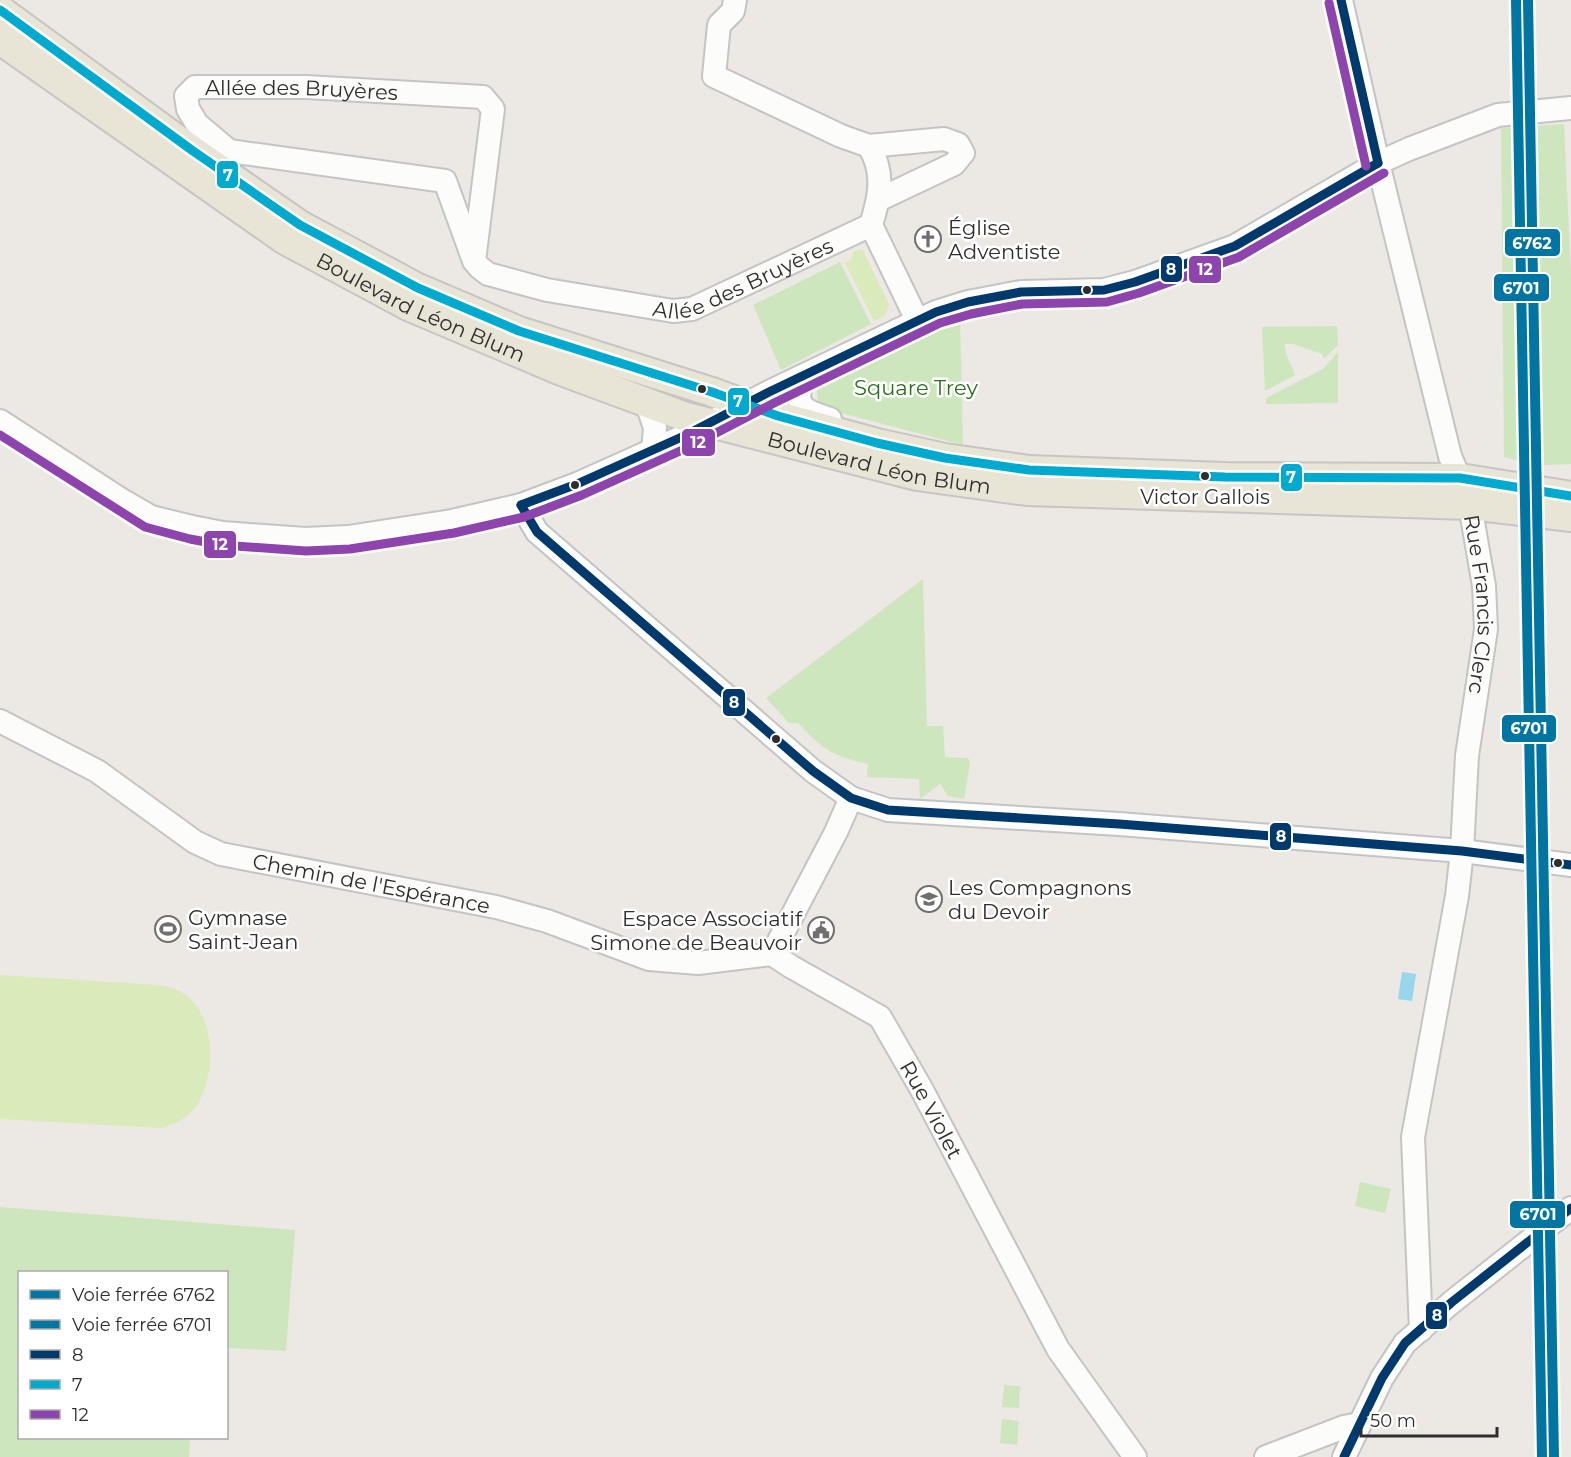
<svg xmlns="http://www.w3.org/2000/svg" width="1571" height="1457" viewBox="0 0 1571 1457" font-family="Montserrat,sans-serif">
<rect width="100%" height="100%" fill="#ece8e4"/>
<!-- green -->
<g fill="#cee6be">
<path d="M1564 124 1571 274V464L1520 466 1519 461 1504 457 1501 128Z"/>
<path d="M840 262 871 324 781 370 753 305Z"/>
<path d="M960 318 963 445 826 409 819 403 816 389 821 383 946 322Z"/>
<path d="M1337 326 1338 345 1324 359 1322 354 1293 344H1285C1284 354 1292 365 1295 375L1265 391 1262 327Z"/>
<path d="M1338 352V403L1266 404V398L1323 369Z"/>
<path d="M923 579 927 726H943L945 757 968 758 970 763 964 799 948 796 940 784 920 799 919 779 867 777 868 764C833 756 823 750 798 723H789L766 698Z"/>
<path d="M1360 1182 1391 1189 1385 1213 1355 1206Z"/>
<path d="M0 1207 295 1230 286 1351 227 1348 226 1272H20V1438H190L189 1457H0Z"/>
<path d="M1004 1385 1020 1386 1019 1408 1002 1407Z"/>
<path d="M1002 1419 1019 1421 1017 1445 1000 1443Z"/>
</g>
<!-- pitch -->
<g fill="#d9eabb">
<path d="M862 249 889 304 884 316 874 321 845 263 851 260 853 252Z"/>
<path d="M0 975 143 984C155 985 168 985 179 991 216 1010 217 1071 198 1103 190 1117 176 1124 161 1128L0 1119Z"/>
</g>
<!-- water -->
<path fill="#99d6ec" d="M1402 972 1416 974 1412 1001 1398 999Z"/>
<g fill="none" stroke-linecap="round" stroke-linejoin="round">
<defs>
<g id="minor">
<path d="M735 0 733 11 719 25 714 76 841 136 869 146C885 173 880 196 871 225L917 320"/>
<path id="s1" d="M1341 0 1378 163 1450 456 1470 505 1484 586 1486 629 1467 756 1462 851 1457 896 1413 1137 1421 1330"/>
<path d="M869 146 944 139 958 144 963 153 954 164 878 200"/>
<path id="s2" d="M474 261 445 181 229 151 197 124 188 109 186 96 195 87H306L483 97 493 109 474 261 479 267 488 274 547 290 673 311 692 309 871 225"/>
<path d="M803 376C794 408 801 409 830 419"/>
<path d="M647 404 655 428 653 450"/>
<path d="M0 421 120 499 151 517 192 527 223 533 305 539 348 537 452 521 521 505 577 484 684 436 769 392 936 312 968 302 1021 292 1104 290 1135 282 1235 246 1378 163 1409 149 1498 115 1571 108"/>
<path d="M521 505 537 532 813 771 851 798 888 810 1119 824 1462 851 1571 865"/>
<path id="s3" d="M0 721 97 771 195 842 221 854 496 907 547 921 649 959 698 963 772 954"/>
<path id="s4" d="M772 954 790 966 880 1017 922 1090 1058 1349 1135 1457"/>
<path d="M772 954 836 832 851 798"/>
<path d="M1266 1457 1344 1427 1359 1424"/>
<path d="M1344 1457 1382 1378 1405 1343 1452 1302 1571 1208"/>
</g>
<g id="major">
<path d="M0 10 193 151 300 225 418 288 519 331 712 392 778 416 877 443 945 458 1029 470 1225 477 1460 478 1571 496"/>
<path id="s5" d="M0 40 285 240 408 306 559 370 683 416 917 476 1027 491 1470 505 1571 517"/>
</g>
</defs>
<!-- minor casing -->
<use href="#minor" stroke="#c5c4c5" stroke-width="26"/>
<!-- major casing -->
<use href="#major" stroke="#c6c5c4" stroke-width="32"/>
<!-- minor -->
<use href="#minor" stroke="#fcfcfb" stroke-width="22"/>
<!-- major -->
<use href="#major" stroke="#e8e4d6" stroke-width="28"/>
<defs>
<g id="bus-1">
<path d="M1341 0 1378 163"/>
<path d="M521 505 537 532 813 771 851 798 888 810 1119 824 1462 851 1571 865"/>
<path d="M521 505 577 484 684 436 769 392 936 312 968 302 1021 292 1104 290 1135 282 1235 246 1378 163"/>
<path d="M1344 1457 1382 1378 1405 1343 1452 1302 1571 1208"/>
</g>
<path id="bus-2" d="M0 10 193 151 300 225 418 288 519 331 712 392 778 416 877 443 945 458 1029 470 1225 477 1460 478 1571 496"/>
<g id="bus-3">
<path d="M1329 3 1366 166"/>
<path d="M0 435 145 527 190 539 222 545 306 551 350 549 454 533 524 517 582 495 689 447 774 403 940 323 971 314 1022 304 1107 302 1139 293 1239 257 1384 173"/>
</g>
</defs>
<!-- bus-1 casing -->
<use href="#bus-1" stroke="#fff" stroke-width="14"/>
<!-- bus-2 casing -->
<use href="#bus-2" stroke="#fff" stroke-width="14"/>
<!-- bus-3 casing -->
<use href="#bus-3" stroke="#fff" stroke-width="14"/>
<!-- bus-1 -->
<use href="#bus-1" stroke="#00396b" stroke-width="9"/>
<!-- bus-2 -->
<use href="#bus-2" stroke="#00a9ce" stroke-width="9"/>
<!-- bus-3 -->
<use href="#bus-3" stroke="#8e44ad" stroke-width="9"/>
<defs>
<path id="rail-1" d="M1528 0 1554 1457"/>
<path id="rail-2" d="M1516 0 1542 1457"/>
</defs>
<!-- rail-1 casing -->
<use href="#rail-1" stroke="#fff" stroke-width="15"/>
<!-- rail-2 casing -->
<use href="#rail-2" stroke="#fff" stroke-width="15"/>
<!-- rail-1 -->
<use href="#rail-1" stroke="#0075a1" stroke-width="10"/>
<!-- rail-2 -->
<use href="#rail-2" stroke="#0075a1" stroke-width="10"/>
</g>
<!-- icons -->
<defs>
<symbol id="church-ring" viewBox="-11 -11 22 22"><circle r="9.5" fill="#fff" stroke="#706f6e" stroke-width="1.5"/><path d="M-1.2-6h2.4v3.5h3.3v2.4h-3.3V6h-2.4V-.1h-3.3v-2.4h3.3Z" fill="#706f6e"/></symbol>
<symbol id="university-ring" viewBox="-11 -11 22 22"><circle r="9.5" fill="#fff" stroke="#706f6e" stroke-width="1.5"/><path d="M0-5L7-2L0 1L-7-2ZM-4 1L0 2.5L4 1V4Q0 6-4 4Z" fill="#706f6e"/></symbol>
<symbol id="stadium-ring" viewBox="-11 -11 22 22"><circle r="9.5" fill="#fff" stroke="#706f6e" stroke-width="1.5"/><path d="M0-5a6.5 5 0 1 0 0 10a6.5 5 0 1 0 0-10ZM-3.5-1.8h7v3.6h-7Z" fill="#706f6e"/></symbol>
<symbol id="civic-ring" viewBox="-11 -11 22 22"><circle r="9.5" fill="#fff" stroke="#706f6e" stroke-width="1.5"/><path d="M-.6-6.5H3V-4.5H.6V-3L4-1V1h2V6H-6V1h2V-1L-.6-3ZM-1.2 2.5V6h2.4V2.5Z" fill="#706f6e"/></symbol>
</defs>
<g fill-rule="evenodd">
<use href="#church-ring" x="913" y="224" width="30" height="30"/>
<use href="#university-ring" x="914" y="884" width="30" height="30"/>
<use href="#stadium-ring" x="153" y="914" width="30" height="30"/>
<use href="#civic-ring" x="806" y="915" width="30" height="30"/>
</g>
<!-- markers -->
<g fill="#2e2e2e" stroke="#fff" stroke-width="2">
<circle cx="1087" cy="290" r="5"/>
<circle cx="702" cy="389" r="5"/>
<circle cx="1205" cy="476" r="5"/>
<circle cx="575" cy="485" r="5"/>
<circle cx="776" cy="739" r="5"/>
<circle cx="1558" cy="863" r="5"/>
</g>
<g text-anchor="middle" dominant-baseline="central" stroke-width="5" stroke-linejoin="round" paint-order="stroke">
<!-- bus labels -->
<g font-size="20" fill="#2e2e2e" stroke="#fff">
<text x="1205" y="497">Victor Gallois</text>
</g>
<!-- street labels -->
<g font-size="21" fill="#2e2e2e" stroke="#fff">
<text stroke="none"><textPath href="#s2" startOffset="495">Allée des Bruyères</textPath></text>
<text stroke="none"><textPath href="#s2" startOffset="1130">Allée des Bruyères</textPath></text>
<text stroke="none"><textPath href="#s5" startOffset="500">Boulevard Léon Blum</textPath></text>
<text stroke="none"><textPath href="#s5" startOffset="986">Boulevard Léon Blum</textPath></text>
<text stroke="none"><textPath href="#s1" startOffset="622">Rue Francis Clerc</textPath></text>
<text stroke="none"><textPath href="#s3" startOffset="412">Chemin de l'Espérance</textPath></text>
<text stroke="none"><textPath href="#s4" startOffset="231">Rue Violet</textPath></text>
</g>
<!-- poi labels -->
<g font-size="21" fill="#2e2e2e" stroke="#fff" text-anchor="start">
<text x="948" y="227">Église<tspan x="948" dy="24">Adventiste</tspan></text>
<text x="948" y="887">Les Compagnons<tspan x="948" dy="24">du Devoir</tspan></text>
<text x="188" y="917">Gymnase<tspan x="188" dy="24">Saint-Jean</tspan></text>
<text x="802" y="918" text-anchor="end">Espace Associatif<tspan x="802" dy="24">Simone de Beauvoir</tspan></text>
</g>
<!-- park labels -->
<g font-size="21" fill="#2c6e1b" stroke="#fff">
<text x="916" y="387">Square Trey</text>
</g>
</g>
<g stroke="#fff" stroke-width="2">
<rect x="216" y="160" width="23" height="29" rx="6" fill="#00a9ce"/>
<rect x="1504" y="228" width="57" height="29" rx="6" fill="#0075a1"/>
<rect x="1160" y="255" width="23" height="28" rx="6" fill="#00396b"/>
<rect x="1188" y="255" width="34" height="29" rx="6" fill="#8e44ad"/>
<rect x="1493" y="273" width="57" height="29" rx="6" fill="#0075a1"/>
<rect x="727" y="387" width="23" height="29" rx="6" fill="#00a9ce"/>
<rect x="681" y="428" width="35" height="29" rx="6" fill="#8e44ad"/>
<rect x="1280" y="463" width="23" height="29" rx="6" fill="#00a9ce"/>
<rect x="203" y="530" width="34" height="29" rx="6" fill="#8e44ad"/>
<rect x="722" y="688" width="24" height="29" rx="6" fill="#00396b"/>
<rect x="1501" y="714" width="56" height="29" rx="6" fill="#0075a1"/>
<rect x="1269" y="822" width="23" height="29" rx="6" fill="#00396b"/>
<rect x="1509" y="1200" width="57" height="29" rx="6" fill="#0075a1"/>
<rect x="1425" y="1301" width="23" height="29" rx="6" fill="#00396b"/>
</g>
<g font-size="16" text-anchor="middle" font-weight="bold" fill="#fff">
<text x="228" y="181">7</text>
<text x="1532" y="249">6762</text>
<text x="1171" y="275">8</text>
<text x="1205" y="275">12</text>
<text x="1521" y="294">6701</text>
<text x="738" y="407">7</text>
<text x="698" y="448">12</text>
<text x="1291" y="483">7</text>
<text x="220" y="550">12</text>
<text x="734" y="708">8</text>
<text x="1529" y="734">6701</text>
<text x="1281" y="842">8</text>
<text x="1538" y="1220">6701</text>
<text x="1437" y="1321">8</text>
</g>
<!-- legend -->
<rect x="18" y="1271" width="210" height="168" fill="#ffffff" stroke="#ababab" stroke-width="1.5"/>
<rect x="30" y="1290" width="30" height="9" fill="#0075a1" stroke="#ababab" stroke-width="1.5"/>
<text x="72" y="1301" font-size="18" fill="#2e2e2e">Voie ferrée 6762</text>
<rect x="30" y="1320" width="30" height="9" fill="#0075a1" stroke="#ababab" stroke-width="1.5"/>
<text x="72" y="1331" font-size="18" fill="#2e2e2e">Voie ferrée 6701</text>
<rect x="30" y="1350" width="30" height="9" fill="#00396b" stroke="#ababab" stroke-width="1.5"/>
<text x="72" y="1361" font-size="18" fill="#2e2e2e">8</text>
<rect x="30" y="1380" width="30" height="9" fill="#00a9ce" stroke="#ababab" stroke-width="1.5"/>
<text x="72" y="1391" font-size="18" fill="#2e2e2e">7</text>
<rect x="30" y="1410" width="30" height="9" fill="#8e44ad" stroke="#ababab" stroke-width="1.5"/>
<text x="72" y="1421" font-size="18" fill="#2e2e2e">12</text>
<!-- scale -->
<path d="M1361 1427v9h136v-9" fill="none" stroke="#2e2e2e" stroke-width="3"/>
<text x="1370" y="1427" font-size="18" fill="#2e2e2e" stroke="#ffffff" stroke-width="4.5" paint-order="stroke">50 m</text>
</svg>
